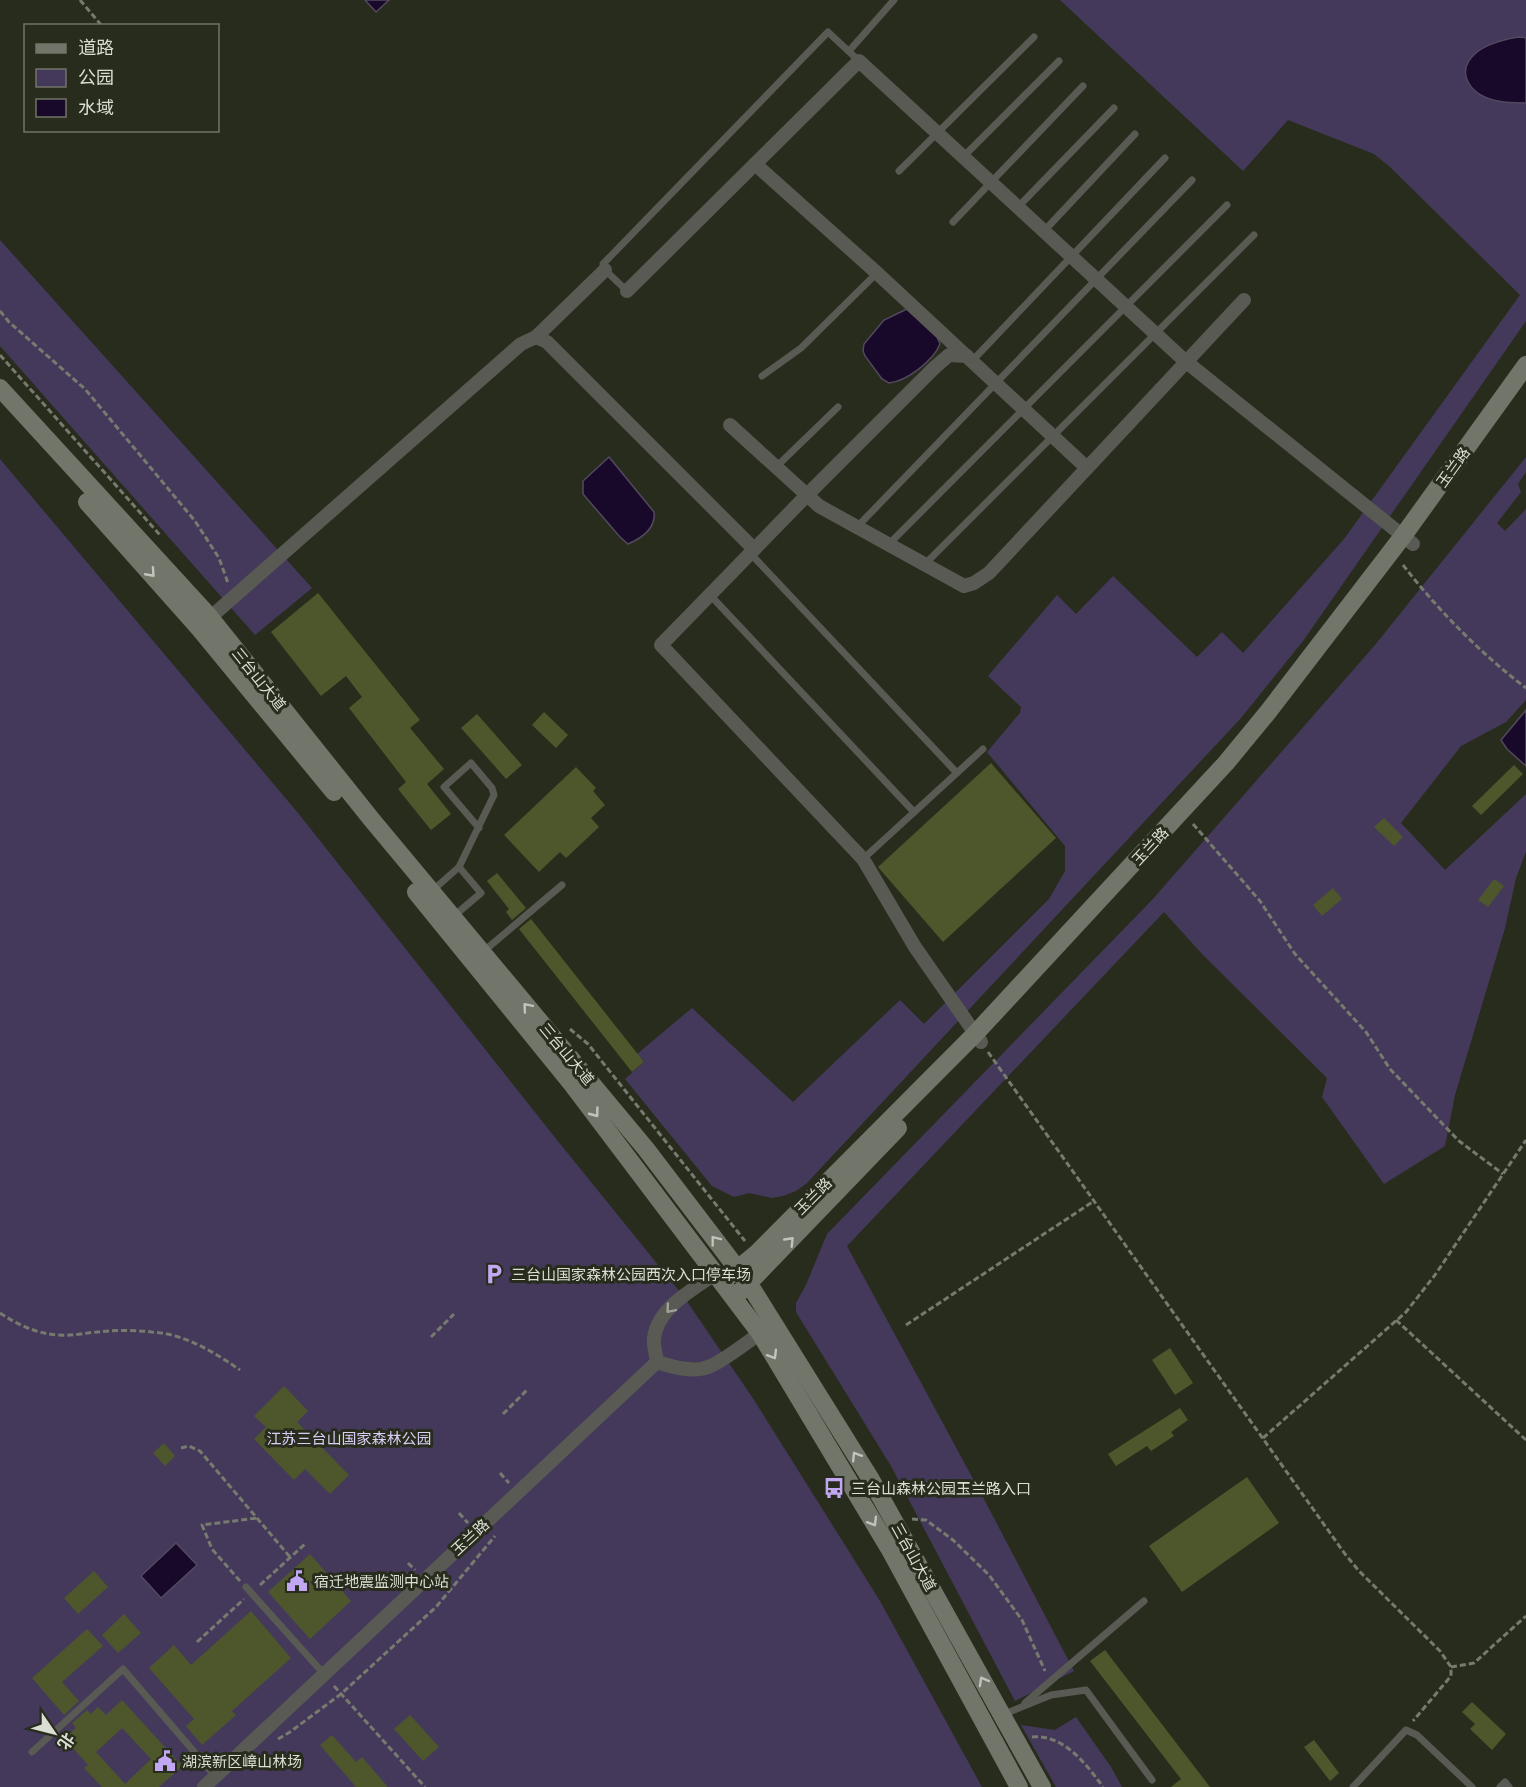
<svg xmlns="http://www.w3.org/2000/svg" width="1526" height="1787" viewBox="0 0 1526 1787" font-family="'Asap Condensed','Noto Sans SC',sans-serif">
<rect width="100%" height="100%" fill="#282c1d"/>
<!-- green -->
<g fill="#45395b">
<path d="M1060 0H1526V321L1303 641 1241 718 806 1184 796 1191 783 1196 772 1198 749 1193 734 1197 712 1186 625 1079 644 1062 637 1054 692 1008 793 1102 900 1000 924 1024 1049 899 1065 871V846L987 752 1020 713 1021 707 988 676 1057 595 1076 614 1113 576 1197 657 1222 632 1243 653 1344 539 1520 295 1390 167 1374 154 1288 120 1243 171Z"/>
<path d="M0 240 312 588 255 635 0 346Z"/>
<path d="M1526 457V472L1518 484 1521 492 1497 523 1505 531 1526 509V700L1506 722 1461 746 1401 823 1445 870 1526 794V852L1516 878 1505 928 1455 1095 1445 1146 1384 1184 1322 1097 1327 1078 1203 955 1164 912 847 1246 985 1501 1074 1671 1015 1701 891 1466 796 1312V1303L806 1285 827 1234 1152 900 1375 645Z"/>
<path d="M0 459 298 813 553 1135 684 1297 754 1400 880 1601 982 1787H0Z"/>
<path d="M1076 1717 1111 1767 1122 1787H1056L1021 1725 1055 1730Z"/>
</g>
<!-- water -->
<g fill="#18092b" stroke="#52495e" stroke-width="1.5">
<path d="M365 0H389L376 12Z"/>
<path d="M1521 37 1526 38V103C1515 103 1503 103 1493 100 1469 93 1454 71 1477 52 1487 44 1508 38 1521 37Z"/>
<path d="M907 309 937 337 940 344C933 361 907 381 889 383L882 379 865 356 863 351 864 344 884 320Z"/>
<path d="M609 457 654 512C656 528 642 538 628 544L620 537 583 494V481Z"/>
<path d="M1526 710V766L1507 749 1501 740Z"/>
<path d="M176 1543 197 1565 161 1598 141 1576Z"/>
</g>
<!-- building -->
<g fill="#4d572b" fill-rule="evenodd">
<path d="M318 593 420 720 410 728 444 769 427 784 451 814 431 830 398 789 406 782 349 708 362 697 346 676 321 696 271 632Z"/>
<path d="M544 712 568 735 556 748 532 725Z"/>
<path d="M477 714 522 765 506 779 461 728Z"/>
<path d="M991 763 1056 838 943 942 878 867Z"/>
<path d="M1514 765 1523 774 1481 815 1472 806Z"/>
<path d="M576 767 596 788 593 791 605 805 591 818 599 827 566 858 560 852 539 872 504 835Z"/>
<path d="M1384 818 1403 837 1394 846 1374 827Z"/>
<path d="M497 873 526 908 512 920 506 912 509 909 487 881Z"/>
<path d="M1494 879 1504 886 1488 907 1478 900Z"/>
<path d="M1333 888 1342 899 1322 916 1313 905Z"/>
<path d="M531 919 644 1062 632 1072 519 929Z"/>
<path d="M1170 1348 1193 1383 1175 1395 1152 1360Z"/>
<path d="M284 1386 308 1411 297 1422 349 1475 330 1494 305 1469 294 1480 254 1439 266 1427 254 1416Z"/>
<path d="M1180 1408 1188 1420 1171 1432 1174 1436 1151 1451 1147 1446 1116 1466 1108 1454Z"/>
<path d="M164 1443 175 1456 165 1466 153 1453Z"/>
<path d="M1247 1477 1279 1523 1182 1592 1149 1546Z"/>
<path d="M310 1554 351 1601 310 1639 268 1592Z"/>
<path d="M94 1571 108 1587 78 1614 64 1598Z"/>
<path d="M251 1611 291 1658 232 1711 236 1715 202 1745 186 1726 194 1719 149 1668 174 1645 191 1665Z"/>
<path d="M124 1614 141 1633 118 1653 102 1635Z"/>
<path d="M87 1629 103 1646 62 1682 79 1701 64 1715 32 1678Z"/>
<path d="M1105 1650 1210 1787H1171L1181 1779 1090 1661Z"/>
<path d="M122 1700 182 1766 159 1787H102L84 1768 88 1765 64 1738 76 1728 72 1723 87 1710 91 1714 98 1707 106 1715ZM122 1728 151 1759 125 1784 96 1752Z"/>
<path d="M1472 1702 1506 1734 1492 1750 1470 1729 1475 1724 1462 1712Z"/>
<path d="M410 1715 439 1747 423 1761 394 1729Z"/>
<path d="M332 1735 356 1762 362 1757 388 1787H356L320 1745Z"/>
<path d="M1314 1740 1339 1773 1330 1781 1304 1747Z"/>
</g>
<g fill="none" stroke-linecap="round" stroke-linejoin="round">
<!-- path -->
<g stroke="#777a6e" stroke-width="3" stroke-dasharray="6 3" stroke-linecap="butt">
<path d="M80 0 102 26"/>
<path d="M0 311 9 322 85 389 195 521 219 558 228 583"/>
<path d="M0 355 160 535"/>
<path d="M1403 565C1438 610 1480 653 1526 688"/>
<path d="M1193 824 1260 901 1295 954 1366 1032 1390 1069 1459 1141 1503 1174"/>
<path d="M570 1029 588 1044 745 1241"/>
<path d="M988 1052 1345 1554 1359 1571 1440 1651 1451 1667V1676L1413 1721"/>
<path d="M0 1313C18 1325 37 1334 60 1335 72 1336 85 1333 97 1332 114 1330 134 1330 152 1332 185 1334 214 1352 240 1370"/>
<path d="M1396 1320 1526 1440"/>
<path d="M906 1325 1094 1201"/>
<path d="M431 1337 454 1314"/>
<path d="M503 1414 528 1389"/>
<path d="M1263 1438 1406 1312 1435 1275 1526 1140"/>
<path d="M181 1448 189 1446 200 1451 290 1557"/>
<path d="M500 1473 509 1483"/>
<path d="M459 1513 468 1523"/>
<path d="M912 1519 926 1520 953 1540 989 1575 1022 1620 1045 1671"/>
<path d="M408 1563 415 1570"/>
<path d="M240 1581 212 1549 202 1525 257 1518"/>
<path d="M260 1585 305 1544"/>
<path d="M197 1642 244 1599"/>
<path d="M1451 1667 1474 1663 1526 1616"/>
<path d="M334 1686 425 1787"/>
<path d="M1032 1737C1064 1734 1087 1765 1103 1787"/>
<path d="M278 1739 290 1732 341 1694 436 1607 495 1536"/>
</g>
<!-- lane -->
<g stroke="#585a53" stroke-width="7">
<path d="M849 51 894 0"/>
<path d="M963 157 1059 61"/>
<path d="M899 171 1034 37"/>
<path d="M1018 207 1114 108"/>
<path d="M953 222 1083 86"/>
<path d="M1044 231 1135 134"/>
<path d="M627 291 605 270 603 264 828 32 859 61"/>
<path d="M972 361 1165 158"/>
<path d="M762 376 801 348 877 273"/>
<path d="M776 467 838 407"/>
<path d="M857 527 1192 180"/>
<path d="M889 544 1227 205"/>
<path d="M750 553 957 773"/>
<path d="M925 564 1254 235"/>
<path d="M710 595 914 812"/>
<path d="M863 859 983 749"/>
<path d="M459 867 494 795 492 788 471 763 444 787 479 828"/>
<path d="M433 890 459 867 481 893 455 915"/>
<path d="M484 951 562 885"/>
<path d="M246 1587 324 1674"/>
<path d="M1025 1703 1144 1601"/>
<path d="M1002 1715 1051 1695 1086 1690 1152 1780"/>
<path d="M32 1752 123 1669 215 1776"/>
<path d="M1353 1787 1406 1730 1417 1735 1472 1787"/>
<path d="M1500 1787 1505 1782 1509 1787"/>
</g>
<!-- street -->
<g stroke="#585a53" stroke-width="14">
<path d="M755 164 877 273 1087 468"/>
<path d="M627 291 859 61 1184 360 1413 544"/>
<path d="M536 337 547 342 754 549"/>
<path d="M967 356 949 355 934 368 807 495 661 645 863 859 915 947 981 1042"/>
<path d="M730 425 819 506 964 586 974 583 989 573 1244 300"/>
<path d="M204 623 521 344 536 337 605 270"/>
<path d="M716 1273C694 1289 658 1307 654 1338 653 1345 656 1354 657 1362 672 1367 693 1373 708 1367 720 1363 748 1342 760 1333"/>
<path d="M204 1787 657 1362"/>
</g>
<!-- secondary -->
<g stroke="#72756a" stroke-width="18">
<path d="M0 388 208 615 372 820 646 1149 749 1284 870 1478 1042 1787"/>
<path d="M87 502 199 628 334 792"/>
<path d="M416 892 572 1084 760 1333 889 1548 1019 1787"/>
<path d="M729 1276 756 1254 975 1034 1226 763 1268 712 1403 536 1526 365"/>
<path d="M740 1292 898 1128"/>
</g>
</g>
<!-- one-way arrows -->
<defs><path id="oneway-chevron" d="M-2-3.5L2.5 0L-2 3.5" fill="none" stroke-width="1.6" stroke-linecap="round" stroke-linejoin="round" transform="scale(1.5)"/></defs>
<g stroke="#c1c4ba">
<use href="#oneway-chevron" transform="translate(151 573) rotate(48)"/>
<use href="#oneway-chevron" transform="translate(527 1007) rotate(-130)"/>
<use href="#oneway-chevron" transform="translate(595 1113) rotate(53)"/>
<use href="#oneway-chevron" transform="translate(715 1240) rotate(-128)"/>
<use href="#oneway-chevron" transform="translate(790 1241) rotate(-46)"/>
<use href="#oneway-chevron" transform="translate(773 1355) rotate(59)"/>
<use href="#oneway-chevron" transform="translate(856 1456) rotate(-122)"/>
<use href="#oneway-chevron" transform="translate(873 1522) rotate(59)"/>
<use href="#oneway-chevron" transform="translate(983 1681) rotate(-119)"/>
</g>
<use stroke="#a0a39a" href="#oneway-chevron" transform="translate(670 1309) rotate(130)"/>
<!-- icons -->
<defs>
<symbol id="parking-bare" viewBox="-9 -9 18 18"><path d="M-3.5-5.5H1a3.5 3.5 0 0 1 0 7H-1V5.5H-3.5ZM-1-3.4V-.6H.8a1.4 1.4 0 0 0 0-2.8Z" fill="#c2a7f2" stroke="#282c1d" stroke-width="2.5" paint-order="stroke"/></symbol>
<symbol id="bus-bare" viewBox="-9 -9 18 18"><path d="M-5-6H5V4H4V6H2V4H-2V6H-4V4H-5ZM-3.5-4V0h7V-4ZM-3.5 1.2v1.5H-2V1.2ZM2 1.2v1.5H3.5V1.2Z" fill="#c2a7f2" stroke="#282c1d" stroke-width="2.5" paint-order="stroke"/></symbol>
<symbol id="civic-bare" viewBox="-9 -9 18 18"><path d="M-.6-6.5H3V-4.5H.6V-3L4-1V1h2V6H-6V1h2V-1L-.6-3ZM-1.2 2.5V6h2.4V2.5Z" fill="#c2a7f2" stroke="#282c1d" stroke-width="2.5" paint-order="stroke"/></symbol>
</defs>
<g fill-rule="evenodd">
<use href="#parking-bare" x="479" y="1259" width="30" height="30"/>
<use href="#bus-bare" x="819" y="1473" width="30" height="30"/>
<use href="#civic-bare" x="282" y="1566" width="30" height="30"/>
<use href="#civic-bare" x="150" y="1746" width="30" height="30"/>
</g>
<g text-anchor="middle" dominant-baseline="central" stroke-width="6" stroke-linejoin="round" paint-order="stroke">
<!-- street labels -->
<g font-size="15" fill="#dbded4" stroke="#282c1d">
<text transform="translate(1453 467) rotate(-54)">玉兰路</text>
<text transform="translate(259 679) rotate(51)">三台山大道</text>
<text transform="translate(1150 846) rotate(-47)">玉兰路</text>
<text transform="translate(567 1054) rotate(50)">三台山大道</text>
<text transform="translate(813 1196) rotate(-45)">玉兰路</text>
<text transform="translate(470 1537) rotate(-43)">玉兰路</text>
<text transform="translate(914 1557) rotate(61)">三台山大道</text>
</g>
<!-- poi labels -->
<g font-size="15" fill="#dbded4" stroke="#282c1d" text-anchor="start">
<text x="511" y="1274">三台山国家森林公园西次入口停车场</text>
<text x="851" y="1488">三台山森林公园玉兰路入口</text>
<text x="314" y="1581">宿迁地震监测中心站</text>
<text x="182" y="1761">湖滨新区嶂山林场</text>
</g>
<!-- park labels -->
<g font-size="15" fill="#dacdf6" stroke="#282c1d">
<text x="349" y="1438">江苏三台山国家森林公园</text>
</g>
</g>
<!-- legend -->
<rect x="24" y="24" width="195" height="108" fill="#282c1d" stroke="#707366" stroke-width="1.5"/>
<rect x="36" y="44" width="30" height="9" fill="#72756a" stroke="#707366" stroke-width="1.5"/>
<text x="78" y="54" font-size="18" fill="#dbded4">道路</text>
<rect x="36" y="69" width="30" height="18" fill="#45395b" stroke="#707366" stroke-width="1.5"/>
<text x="78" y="84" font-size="18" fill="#dbded4">公园</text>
<rect x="36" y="99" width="30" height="18" fill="#18092b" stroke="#707366" stroke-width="1.5"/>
<text x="78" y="114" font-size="18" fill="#dbded4">水域</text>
<!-- north arrow -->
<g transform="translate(54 1733) rotate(125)" stroke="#282c1d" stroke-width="4.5" paint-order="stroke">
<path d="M0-4.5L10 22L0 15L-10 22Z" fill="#dbded4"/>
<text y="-9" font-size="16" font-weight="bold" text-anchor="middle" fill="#dbded4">北</text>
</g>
</svg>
